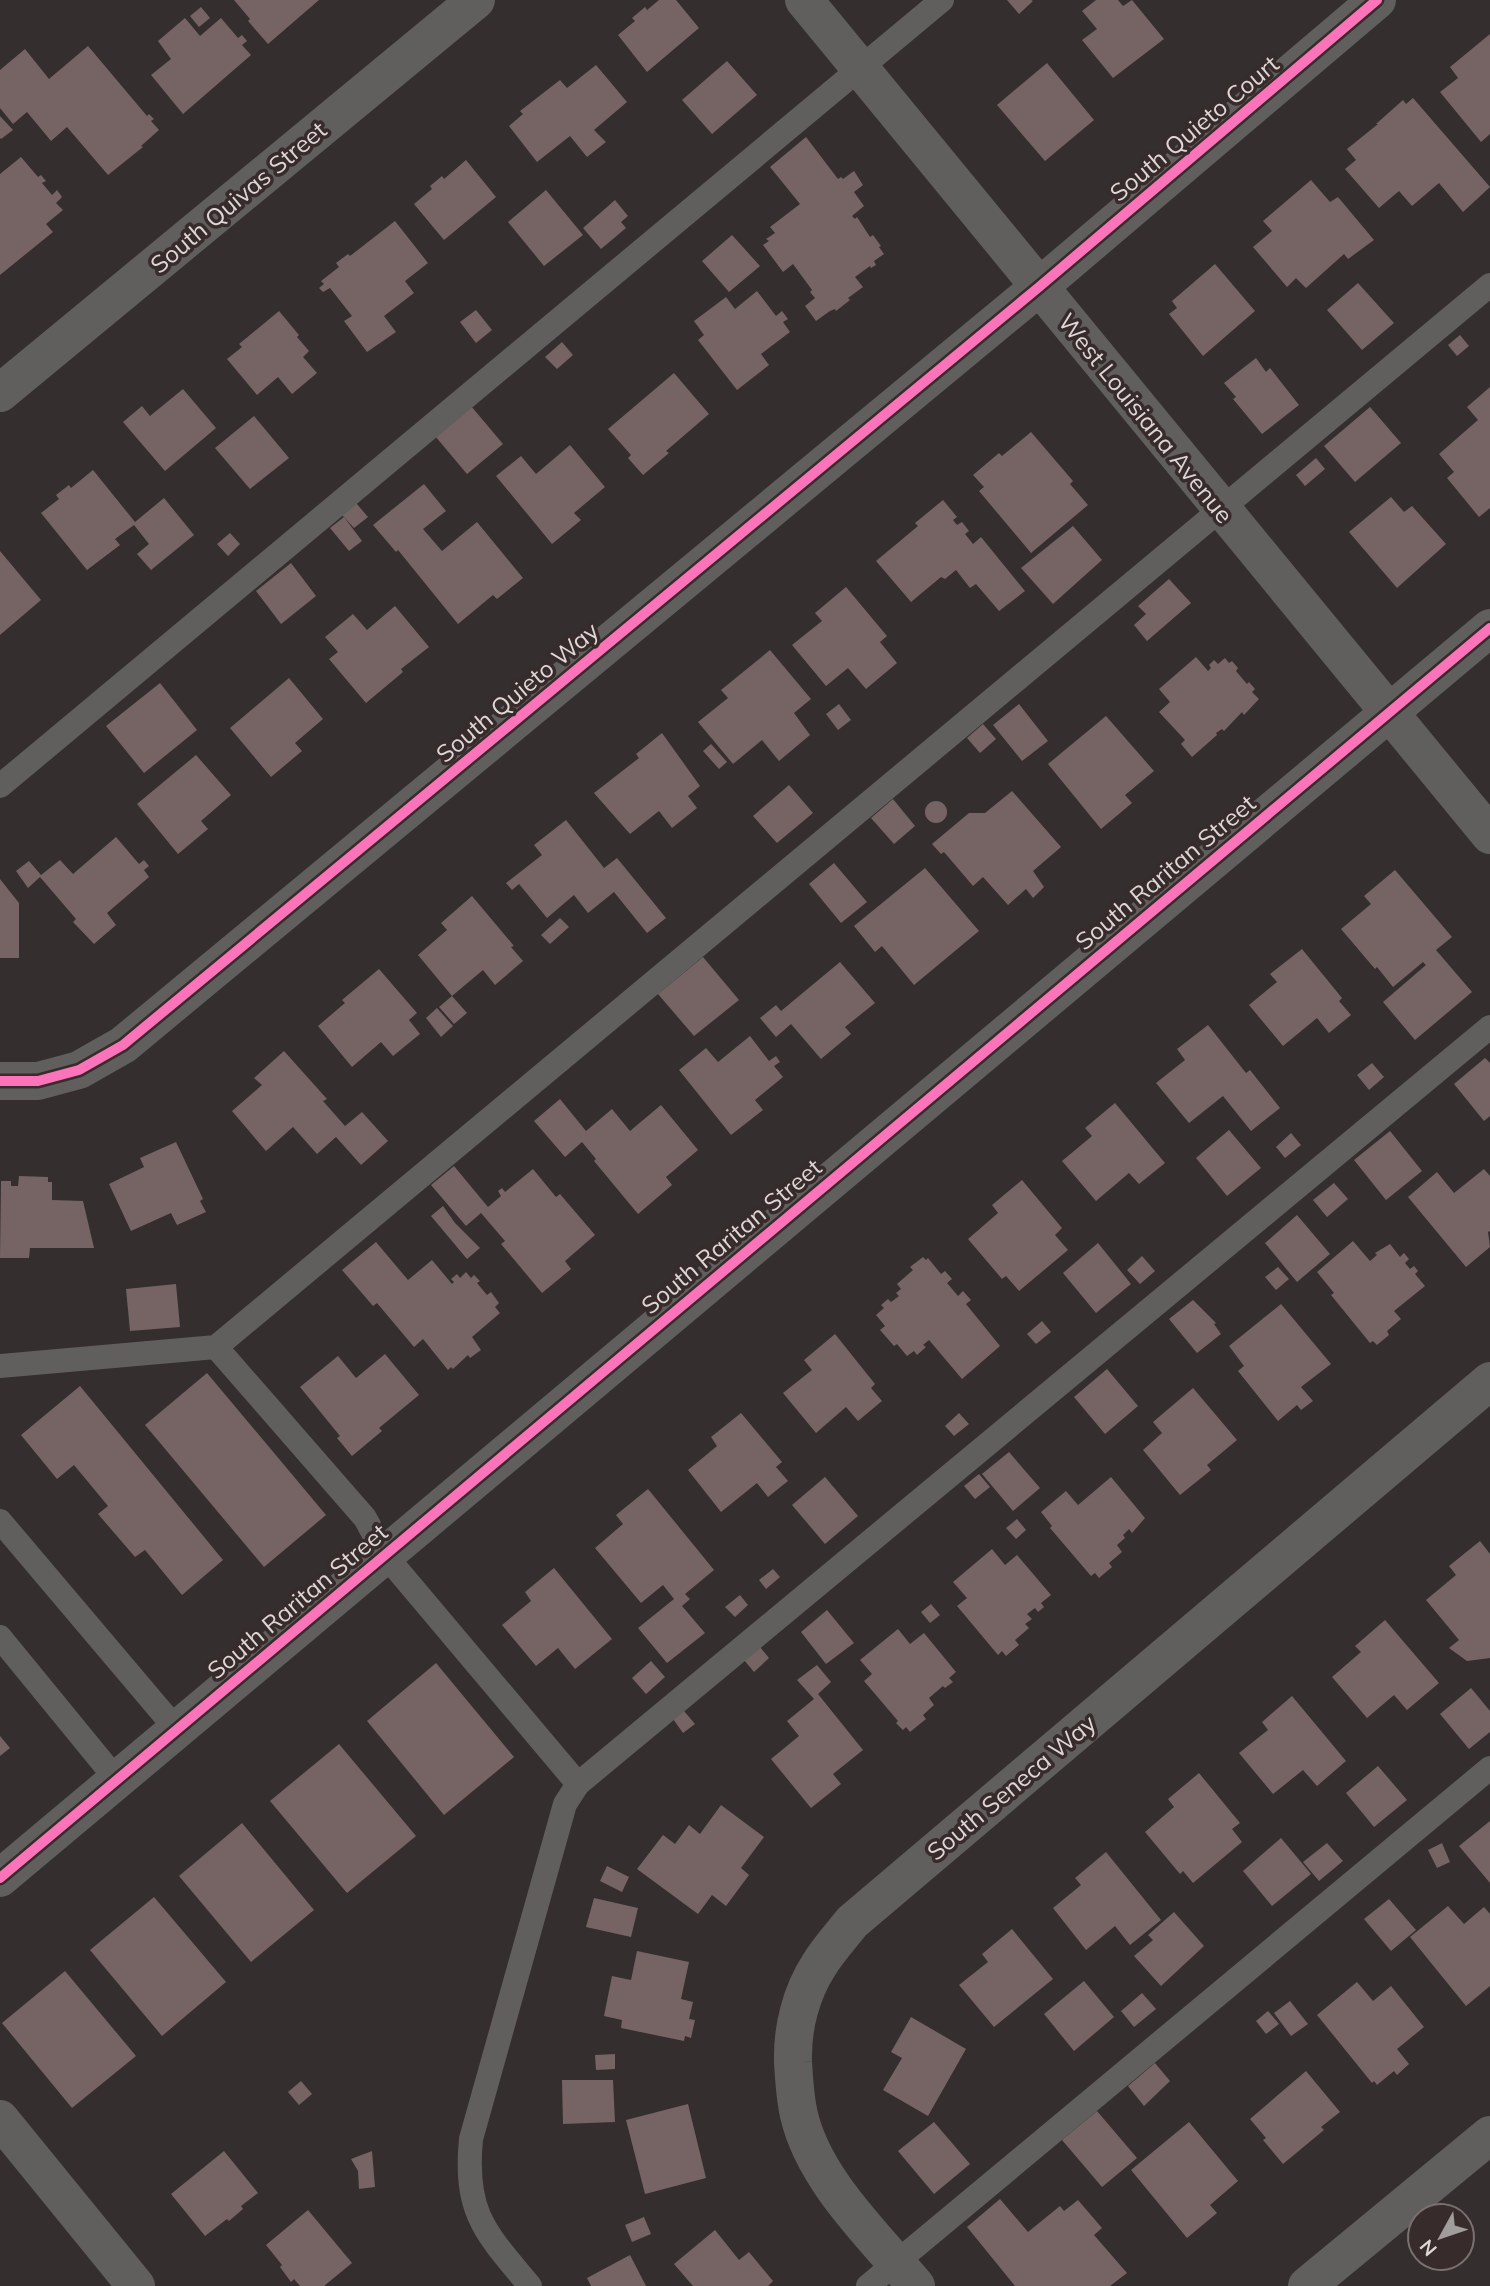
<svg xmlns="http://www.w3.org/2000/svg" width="1490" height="2286" viewBox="0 0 1490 2286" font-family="Mulish,sans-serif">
<rect width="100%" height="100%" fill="#342e2e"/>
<!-- building -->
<g fill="#766464">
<path d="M234 0H319L268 44 248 21 250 19Z"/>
<path d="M659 0H676L699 28 647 72 618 35 635 21 632 18 645 7 647 10Z"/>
<path d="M1007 0H1031L1033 1 1019 14Z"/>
<path d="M1096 0H1118L1123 6 1132 0 1164 39 1113 78 1082 40 1097 29 1082 11Z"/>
<path d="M201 7 210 18 199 27 190 16Z"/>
<path d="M185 18 200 36 221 18 238 38 242 35 247 41 242 45 251 55 183 114 151 75 171 59 158 41Z"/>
<path d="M1490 34V134L1481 142 1440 92 1458 78 1450 67Z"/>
<path d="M88 46 147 116 149 114 154 119 151 121 159 130 141 146 143 147 108 175 67 127 51 141 27 112 13 124 0 108V70L25 49 49 79Z"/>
<path d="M727 61 757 95 712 134 682 100Z"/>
<path d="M1047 63 1094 120 1045 161 997 105Z"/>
<path d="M596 65 627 102 594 130 606 142 587 157 570 136 537 162 509 126 523 114 520 111 560 80 567 88Z"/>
<path d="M1413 98 1490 187 1463 212 1439 183 1412 206 1399 191 1379 208 1345 169 1356 160 1347 149 1378 124H1376L1403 100 1406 104Z"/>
<path d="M0 116 13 130 1 139 0 138Z"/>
<path d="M806 137 838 179 841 177 843 179 854 171 863 185 854 192 864 206 852 216 855 219 857 217 870 237 873 235 881 246 879 247 884 254 874 261 876 265 871 268 870 266 855 277 863 287 848 298 850 300 836 311 835 309 830 311 816 321 805 306 815 298 810 292 812 290 793 264 783 272 763 245 769 241 766 239 775 233 770 227 800 204 770 167Z"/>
<path d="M21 157 38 177 41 175 46 181 42 183 52 195 57 190 62 197 56 203 63 210 46 224 53 232 0 275V174Z"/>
<path d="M466 160 496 197 444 240 414 204 432 189 430 186 442 176 444 179Z"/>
<path d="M1311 180 1330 202 1338 197 1374 240 1348 259 1344 254 1306 288 1296 278 1287 287 1253 247 1272 231 1263 221Z"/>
<path d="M546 190 583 235 544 266 508 222Z"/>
<path d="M615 200 628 216 621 222 626 228 601 249 583 228Z"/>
<path d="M395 221 428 263 405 281 414 293 384 316 396 332 367 352 344 321 352 316 330 288 323 292 319 288 324 284 321 281 339 267 336 263 348 254 350 256Z"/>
<path d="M732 235 760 266 729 292 702 261Z"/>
<path d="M1215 264 1255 311 1203 356 1169 314 1177 308 1172 301Z"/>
<path d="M1358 283 1394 323 1362 350 1327 310Z"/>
<path d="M757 291 776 316 782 311 788 319 783 322 790 332 761 354 769 365 737 390 698 340 704 335 694 321 726 297 735 309Z"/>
<path d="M476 310 492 330 476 343 460 322Z"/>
<path d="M279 311 299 335 297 337 309 351 303 357 317 373 292 394 278 377 257 395 227 359 242 347 239 344Z"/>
<path d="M1460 335 1469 346 1457 356 1448 345Z"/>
<path d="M562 342 573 355 557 369 545 357Z"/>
<path d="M1256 358 1266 372 1270 368 1299 405 1262 434 1233 399 1236 397 1224 383Z"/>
<path d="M674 373 709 414 666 451 669 453 643 475 628 458 631 455 608 429Z"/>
<path d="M1490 387V508L1479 517 1447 478 1454 472 1439 454 1478 420 1467 407Z"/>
<path d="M183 389 216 428 165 471 123 422 142 406 150 416Z"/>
<path d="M471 406 503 444 467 474 435 436Z"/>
<path d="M1370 407 1401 443 1355 482 1324 446Z"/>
<path d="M254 416 289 458 250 489 215 448Z"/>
<path d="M1031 432 1073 481 1070 484 1088 505 1031 553 979 491 984 487 973 475 999 453 1002 456Z"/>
<path d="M570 445 605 487 574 513 581 520 552 544 496 476 521 456 536 474Z"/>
<path d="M1316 458 1325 469 1305 486 1296 475Z"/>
<path d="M93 470 135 522 164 498 194 535 151 570 137 554 149 544 134 525 115 539 120 545 87 570 41 513 59 499 56 495 69 485 71 488Z"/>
<path d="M424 484 446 511 423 529 442 551 477 522 523 578 497 599 493 595 458 624 398 550 396 552 373 525Z"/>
<path d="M1391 497 1404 512 1412 506 1446 544 1397 588 1349 532Z"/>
<path d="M943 500 957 517 953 520 957 525 962 522 969 531 965 534 973 544 981 537 1025 591 999 611 976 584 970 588 956 570 945 579 941 577 911 602 876 561 918 526 915 523Z"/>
<path d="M356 503 368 517 354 528 342 515Z"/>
<path d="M344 517 362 541 349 551 330 528Z"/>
<path d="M1073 526 1102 560 1053 604 1021 568Z"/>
<path d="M230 533 240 544 228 556 217 544Z"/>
<path d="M0 551 41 600 0 635Z"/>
<path d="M291 563 316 596 281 624 256 591Z"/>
<path d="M1169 579 1191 603 1147 641 1134 625 1146 614 1138 606Z"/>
<path d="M846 587 887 636 880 642 897 663 866 689 848 668 826 686 792 645 822 621 815 613Z"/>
<path d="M395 606 429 647 401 669 403 672 366 703 329 659 338 652 325 637 353 614 367 630Z"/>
<path d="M770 650 811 699 794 713 810 735 779 761 762 740 733 764 698 722 728 698 721 690Z"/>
<path d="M1196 657 1208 671 1211 668 1209 665 1214 660 1218 664 1225 658 1229 663 1232 661 1238 668 1236 671 1247 684 1249 682 1255 689 1252 692 1259 699 1244 715 1242 712 1224 731 1222 729 1216 733 1217 735 1192 757 1181 744 1185 740 1159 712 1170 702 1159 689Z"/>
<path d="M289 678 323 719 295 743 302 751 271 777 230 728Z"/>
<path d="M160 683 197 730 144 773 106 726Z"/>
<path d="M839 704 851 720 838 730 826 714Z"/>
<path d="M1019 704 1048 741 1022 761 993 725Z"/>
<path d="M1106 716 1154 771 1125 795 1132 803 1101 829 1048 764Z"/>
<path d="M983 724 996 739 980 753 967 738Z"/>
<path d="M662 733 700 786 688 796 697 808 672 828 659 811 630 834 594 793 639 758 636 754Z"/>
<path d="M711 744 727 762 719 769 703 751Z"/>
<path d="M196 755 231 795 201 821 208 829 178 854 137 804Z"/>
<path d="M789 785 813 813 777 843 753 816Z"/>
<path d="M1012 791 1061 847 1033 871 1044 887 1033 898 1026 889 1008 905 983 877 973 886 944 852 941 854 932 844 969 813H985Z"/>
<path d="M893 799 915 826 894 844 871 818Z"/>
<circle cx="936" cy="812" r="11"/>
<path d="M566 820 604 868 617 858 666 918 647 933 614 892 588 913 574 895 547 918 519 884 512 890 506 883 542 855 534 845Z"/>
<path d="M116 837 139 864 144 860 149 866 144 870 149 877 107 913 116 925 94 944 73 922 76 919 40 877 28 888 16 871 29 861 41 875 60 860 73 874Z"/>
<path d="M834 863 867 902 841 923 809 884Z"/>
<path d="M925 868 979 931 914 985 882 946 875 952 854 926Z"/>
<path d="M1395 870 1452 937 1436 950 1472 992 1415 1040 1383 1002 1426 965 1423 962 1393 987 1377 967 1375 969 1341 929 1371 904 1364 896Z"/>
<path d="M0 879 19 903V958H0Z"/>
<path d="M472 896 514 946 511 947 523 961 495 985 483 970 452 996 418 955 447 930 441 923Z"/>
<path d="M560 918 569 927 550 944 541 935Z"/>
<path d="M1302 949 1342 998 1339 1001 1351 1015 1329 1033 1317 1018 1283 1046 1249 1005 1277 982 1270 974Z"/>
<path d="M703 957 739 1000 694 1036 658 994Z"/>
<path d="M840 962 875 1003 845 1027 851 1034 821 1059 791 1024 776 1037 760 1018 776 1005 781 1011Z"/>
<path d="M379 969 417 1013 409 1020 420 1034 393 1056 381 1042 352 1067 318 1026 345 1003 342 1000Z"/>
<path d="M452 996 467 1013 454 1024 439 1007Z"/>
<path d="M437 1008 453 1026 441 1037 426 1018Z"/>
<path d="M1208 1025 1246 1073 1250 1070 1280 1108 1251 1131 1223 1096 1189 1123 1156 1083 1185 1060 1177 1049Z"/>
<path d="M750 1036 769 1061 776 1056 780 1062 774 1066 783 1077 755 1100 763 1110 731 1135 679 1070 706 1048 718 1062Z"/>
<path d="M284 1051 327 1099 323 1101 345 1126 362 1112 388 1141 361 1165 336 1137 317 1154 293 1127 266 1151 232 1111 262 1085 254 1078Z"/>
<path d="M1485 1058 1490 1063V1116L1484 1121 1454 1084Z"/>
<path d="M1372 1063 1384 1077 1369 1090 1357 1075Z"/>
<path d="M560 1099 586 1131 612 1109 630 1131 661 1105 698 1150 666 1177 672 1185 638 1214 594 1161 596 1159 582 1142 565 1157 534 1121Z"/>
<path d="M1115 1103 1165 1163 1139 1184 1129 1173 1096 1201 1062 1161 1092 1136 1085 1128Z"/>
<path d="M1229 1130 1261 1168 1227 1196 1196 1158Z"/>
<path d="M1390 1131 1422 1171 1386 1200 1354 1160Z"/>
<path d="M1291 1133 1301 1145 1285 1158 1276 1147Z"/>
<path d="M176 1142 203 1199 200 1201 206 1212 177 1225 171 1213 131 1231 109 1184 144 1167 140 1158Z"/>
<path d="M454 1166 488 1207 501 1196 498 1191 502 1188 505 1192 533 1169 556 1197 560 1194 595 1235 565 1261 571 1269 542 1293 501 1244 505 1241 481 1213 466 1226 431 1185Z"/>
<path d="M1484 1169 1490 1176V1231L1488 1232 1490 1247 1466 1267 1408 1197 1437 1172 1454 1193Z"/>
<path d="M19 1176 48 1177V1182H52V1200L83 1201 94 1248H30L29 1258H0L1 1181H11V1186H18Z"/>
<path d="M1022 1180 1062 1228 1055 1235 1068 1250 1019 1291 1006 1276 1002 1279 968 1239 998 1213 992 1205Z"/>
<path d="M1334 1183 1348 1199 1327 1217 1313 1200Z"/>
<path d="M443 1206 455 1223 480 1248 467 1259 431 1216Z"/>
<path d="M1297 1215 1330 1254 1297 1282 1265 1243Z"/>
<path d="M1353 1241 1370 1261 1377 1255 1375 1253 1390 1244 1400 1257 1404 1253 1409 1259 1405 1263 1410 1269 1414 1266 1418 1271 1415 1274 1425 1286 1394 1311 1401 1319 1387 1331 1389 1335 1377 1345 1373 1341 1370 1343 1331 1295 1334 1293 1317 1272Z"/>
<path d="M376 1242 408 1280 432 1260 452 1284 454 1282 451 1279 457 1274 460 1278 466 1272 471 1278 474 1275 480 1281 477 1283 487 1295 491 1292 499 1303 495 1307 500 1313 472 1337 481 1350 470 1358 468 1355 453 1369 451 1367 448 1370 423 1339 414 1347 377 1303 373 1306 342 1270Z"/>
<path d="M1098 1243 1131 1284 1096 1313 1063 1273Z"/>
<path d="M1142 1256 1155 1271 1140 1284 1127 1270Z"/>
<path d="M923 1257 926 1260 928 1258 941 1274 945 1271 952 1279 947 1283 958 1296 963 1291 971 1300 966 1304 1000 1346 962 1379 929 1340 923 1345 926 1347 917 1355 914 1351 907 1356 897 1344 894 1346 880 1330 885 1326 876 1315 884 1308 881 1305 888 1299 891 1302 899 1296 896 1293 901 1289 897 1284 913 1270 910 1267Z"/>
<path d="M1278 1267 1289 1279 1276 1290 1265 1277Z"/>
<path d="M176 1284 180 1327 130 1331 126 1289Z"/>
<path d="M1193 1300 1216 1323 1214 1324 1221 1334 1197 1353 1169 1319Z"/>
<path d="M1281 1304 1331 1364 1301 1387 1313 1401 1301 1410 1297 1405 1278 1421 1238 1371 1244 1366 1229 1346Z"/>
<path d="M1042 1321 1051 1332 1036 1344 1027 1334Z"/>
<path d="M835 1334 875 1384 871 1388 882 1401 858 1421 846 1407 816 1433 783 1393 812 1370 804 1360Z"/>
<path d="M385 1354 419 1395 379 1428 382 1431 352 1456 337 1438 340 1436 300 1387 338 1356 356 1378Z"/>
<path d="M1107 1369 1138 1406 1105 1434 1074 1397Z"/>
<path d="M207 1373 326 1515 264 1567 145 1425Z"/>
<path d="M80 1386 223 1560 182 1595 145 1550 135 1557 98 1514 108 1506 74 1465 57 1479 21 1435Z"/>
<path d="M1193 1388 1237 1440 1207 1465 1211 1470 1180 1495 1143 1450 1162 1433 1153 1422Z"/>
<path d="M741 1413 782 1462 776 1467 788 1481 768 1497 757 1483 721 1512 688 1470 717 1446 711 1437Z"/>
<path d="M959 1413 969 1424 954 1436 945 1426Z"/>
<path d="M1009 1452 1040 1488 1013 1511 982 1474Z"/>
<path d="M979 1474 990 1487 975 1499 964 1486Z"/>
<path d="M825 1477 858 1516 825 1544 792 1505Z"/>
<path d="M1111 1477 1145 1518 1132 1533 1129 1529 1123 1535 1125 1538 1117 1545 1122 1552 1109 1563 1112 1567 1099 1578 1095 1573 1091 1576 1050 1528 1052 1526 1041 1512 1066 1491 1078 1505Z"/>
<path d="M648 1489 714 1570 685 1594 690 1599 682 1606 705 1633 667 1663 638 1628 674 1599 663 1585 641 1603 595 1548 623 1524 616 1515Z"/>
<path d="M1017 1519 1026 1530 1016 1539 1006 1528Z"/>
<path d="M1480 1541 1490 1554V1658L1467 1661 1449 1648 1459 1640 1426 1600 1456 1575 1449 1566Z"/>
<path d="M992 1549 1005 1565 1017 1555 1051 1595 1041 1603 1044 1607 1038 1612 1035 1608 1027 1614 1032 1619 1025 1624 1029 1628 1015 1640 1019 1645 1006 1656 1002 1651 998 1655 957 1606 967 1598 953 1582Z"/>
<path d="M554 1568 612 1639 575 1669 558 1648 536 1666 502 1625 531 1601 525 1592Z"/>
<path d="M773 1569 780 1577 766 1589 759 1580Z"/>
<path d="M740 1595 748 1605 735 1617 725 1607Z"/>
<path d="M931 1604 940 1615 930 1623 921 1612Z"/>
<path d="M827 1610 854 1643 826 1664 801 1632Z"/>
<path d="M1385 1620 1439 1683 1407 1710 1394 1695 1367 1718 1332 1677 1361 1652 1355 1646Z"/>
<path d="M898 1629 910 1644 924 1633 956 1672 949 1678 953 1682 945 1688 943 1686 929 1698 934 1705 923 1715 926 1719 910 1732 906 1727 903 1730 896 1723 898 1721 864 1681 872 1674 860 1660Z"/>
<path d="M760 1647 769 1658 754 1672 744 1660Z"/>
<path d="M651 1661 665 1677 646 1694 632 1678Z"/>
<path d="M436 1663 514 1757 444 1815 367 1721Z"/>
<path d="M817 1665 831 1682 818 1694 863 1750 833 1774 841 1784 811 1808 771 1759 799 1736 787 1721 814 1699 797 1680Z"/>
<path d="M1471 1688 1490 1711V1732L1469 1749 1440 1714Z"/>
<path d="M1292 1696 1346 1761 1317 1786 1303 1770 1273 1794 1239 1753 1268 1730 1262 1722Z"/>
<path d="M684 1711 695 1724 683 1733 673 1719Z"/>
<path d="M0 1736 10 1748 0 1756Z"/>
<path d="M339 1744 416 1836 347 1893 270 1801Z"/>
<path d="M1378 1766 1407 1800 1374 1827 1346 1793Z"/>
<path d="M1199 1773 1240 1823 1232 1829 1242 1842 1193 1883 1183 1871 1180 1874 1145 1832 1174 1807 1168 1799Z"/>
<path d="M721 1805 764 1837 741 1868 749 1875 726 1906 712 1895 698 1914 637 1869 663 1835 675 1844 689 1825 700 1834Z"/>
<path d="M1490 1821V1883L1459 1846Z"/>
<path d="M242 1823 314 1910 251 1962 179 1876Z"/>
<path d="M1281 1838 1311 1874 1272 1906 1243 1871Z"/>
<path d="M1327 1843 1343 1861 1319 1881 1303 1862Z"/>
<path d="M1442 1843 1450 1862 1437 1868 1428 1850Z"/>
<path d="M1106 1852 1161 1920 1130 1945 1115 1926 1086 1950 1053 1908 1081 1885 1075 1878Z"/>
<path d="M607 1866 629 1877 622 1892 600 1881Z"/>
<path d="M154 1897 226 1982 162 2036 90 1950Z"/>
<path d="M594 1898 638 1908 631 1937 586 1927Z"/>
<path d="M1389 1899 1416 1930 1391 1951 1364 1919Z"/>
<path d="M1448 1906 1464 1924 1484 1907 1490 1914V1986L1466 2006 1410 1937Z"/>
<path d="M1174 1912 1204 1946 1161 1986 1134 1956 1153 1940 1148 1935Z"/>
<path d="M1012 1929 1053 1979 994 2027 959 1985 988 1962 982 1954Z"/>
<path d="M637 1951 689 1962 681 1999 693 2002 689 2019 695 2020 691 2038 685 2036 684 2041 621 2028 622 2020 604 2016 612 1976 631 1980Z"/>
<path d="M65 1971 136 2056 72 2108 2 2023Z"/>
<path d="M1084 1981 1114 2017 1074 2051 1044 2014Z"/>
<path d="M1357 1982 1373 2001 1391 1986 1424 2027 1397 2049 1409 2064 1397 2075 1394 2071 1377 2085 1374 2081 1372 2083 1317 2015Z"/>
<path d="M1142 1993 1156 2009 1134 2027 1121 2011Z"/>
<path d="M1290 2001 1308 2024 1291 2036 1274 2013Z"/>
<path d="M1268 2011 1279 2024 1266 2034 1256 2021Z"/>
<path d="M911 2017 966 2049 928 2116 883 2090 902 2058 891 2052Z"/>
<path d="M615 2054V2069L596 2070 595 2055Z"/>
<path d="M1155 2063 1170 2081 1144 2106 1128 2086Z"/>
<path d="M1306 2071 1340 2112 1321 2127 1324 2130 1283 2164 1263 2140 1266 2138 1250 2119Z"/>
<path d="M562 2080H613L615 2122 563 2124Z"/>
<path d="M301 2081 312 2094 299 2105 288 2092Z"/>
<path d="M688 2104 706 2178 645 2194 626 2120Z"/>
<path d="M1097 2111 1137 2158 1102 2187 1062 2140Z"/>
<path d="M934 2122 970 2164 934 2194 898 2151Z"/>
<path d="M1189 2122 1238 2181 1210 2205 1217 2213 1187 2238 1131 2170Z"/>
<path d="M224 2151 258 2193 241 2206 243 2209 229 2221 227 2219 205 2236 171 2194Z"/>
<path d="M372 2151 375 2187 359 2189 358 2171 351 2159Z"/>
<path d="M1000 2199 1028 2232 1060 2206 1064 2211 1078 2200 1102 2228 1094 2235 1127 2273 1110 2286H1015L967 2227Z"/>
<path d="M308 2210 352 2263 324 2286H300L294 2279 291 2282 280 2267 282 2265 266 2245Z"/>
<path d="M644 2217 651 2234 632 2242 625 2225Z"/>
<path d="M715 2230 739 2260 749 2252 773 2281 768 2286H693L674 2264Z"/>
<path d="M630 2255 646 2286H591L587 2278Z"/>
</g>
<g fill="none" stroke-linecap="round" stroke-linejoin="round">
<!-- service -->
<g stroke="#615e5e" stroke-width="24">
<path d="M0 786 942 0"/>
<path d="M216 1347 365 1518 385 1555 578 1784"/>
<path d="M0 1366 216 1347 1490 285"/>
<path d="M0 1521 177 1730"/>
<path d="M0 1637 117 1780"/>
<path d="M530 2286C485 2232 464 2213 471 2139L565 1804 578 1784 1490 1027"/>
<path d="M868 2286 1490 1768"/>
</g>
<!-- minor -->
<g stroke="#615e5e" stroke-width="38">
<path d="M0 393 476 0"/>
<path d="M0 1081H38L79 1070 123 1045 1039 287 1377 0"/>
<path d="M0 1878 1490 628"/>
<path d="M0 2119 136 2286"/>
<path d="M916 2286C874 2236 814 2180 799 2115 795 2098 794 2079 793 2062 792 2028 801 1993 819 1965 828 1950 841 1936 852 1922L1490 1381"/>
<path d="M1307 2286 1490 2135"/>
</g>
<!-- tertiary -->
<path stroke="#615e5e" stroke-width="38" d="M804 0 1490 835"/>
<defs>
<g id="cycleway">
<path d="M0 1081H38L79 1070 123 1045 1039 287 1377 0"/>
<path d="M0 1878 1490 628"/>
</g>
</defs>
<!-- cycleway casing -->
<use href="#cycleway" stroke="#372b2b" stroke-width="15"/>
<!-- cycleway -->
<use href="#cycleway" stroke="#fb73b8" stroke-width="10"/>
</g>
<g text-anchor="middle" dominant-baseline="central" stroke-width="7" stroke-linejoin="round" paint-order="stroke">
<!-- street labels -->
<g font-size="24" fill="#dfd7d7" stroke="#372b2b">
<text transform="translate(1194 128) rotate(-40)">South Quieto Court</text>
<text transform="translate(238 197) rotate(-40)">South Quivas Street</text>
<text transform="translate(1146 418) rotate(51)">West Louisiana Avenue</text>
<text transform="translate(517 692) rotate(-40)">South Quieto Way</text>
<text transform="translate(1165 872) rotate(-40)">South Raritan Street</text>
<text transform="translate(731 1236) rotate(-40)">South Raritan Street</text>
<text transform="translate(297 1601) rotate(-40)">South Raritan Street</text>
<text transform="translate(1011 1787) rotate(-40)">South Seneca Way</text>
</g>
</g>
<!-- north arrow -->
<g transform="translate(1441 2237) rotate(230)"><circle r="33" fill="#372b2b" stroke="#7a7070" stroke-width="2"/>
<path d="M0-5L12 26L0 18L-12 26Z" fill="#a39c9c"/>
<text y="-10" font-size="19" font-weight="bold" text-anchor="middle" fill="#dfd7d7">N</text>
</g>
</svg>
